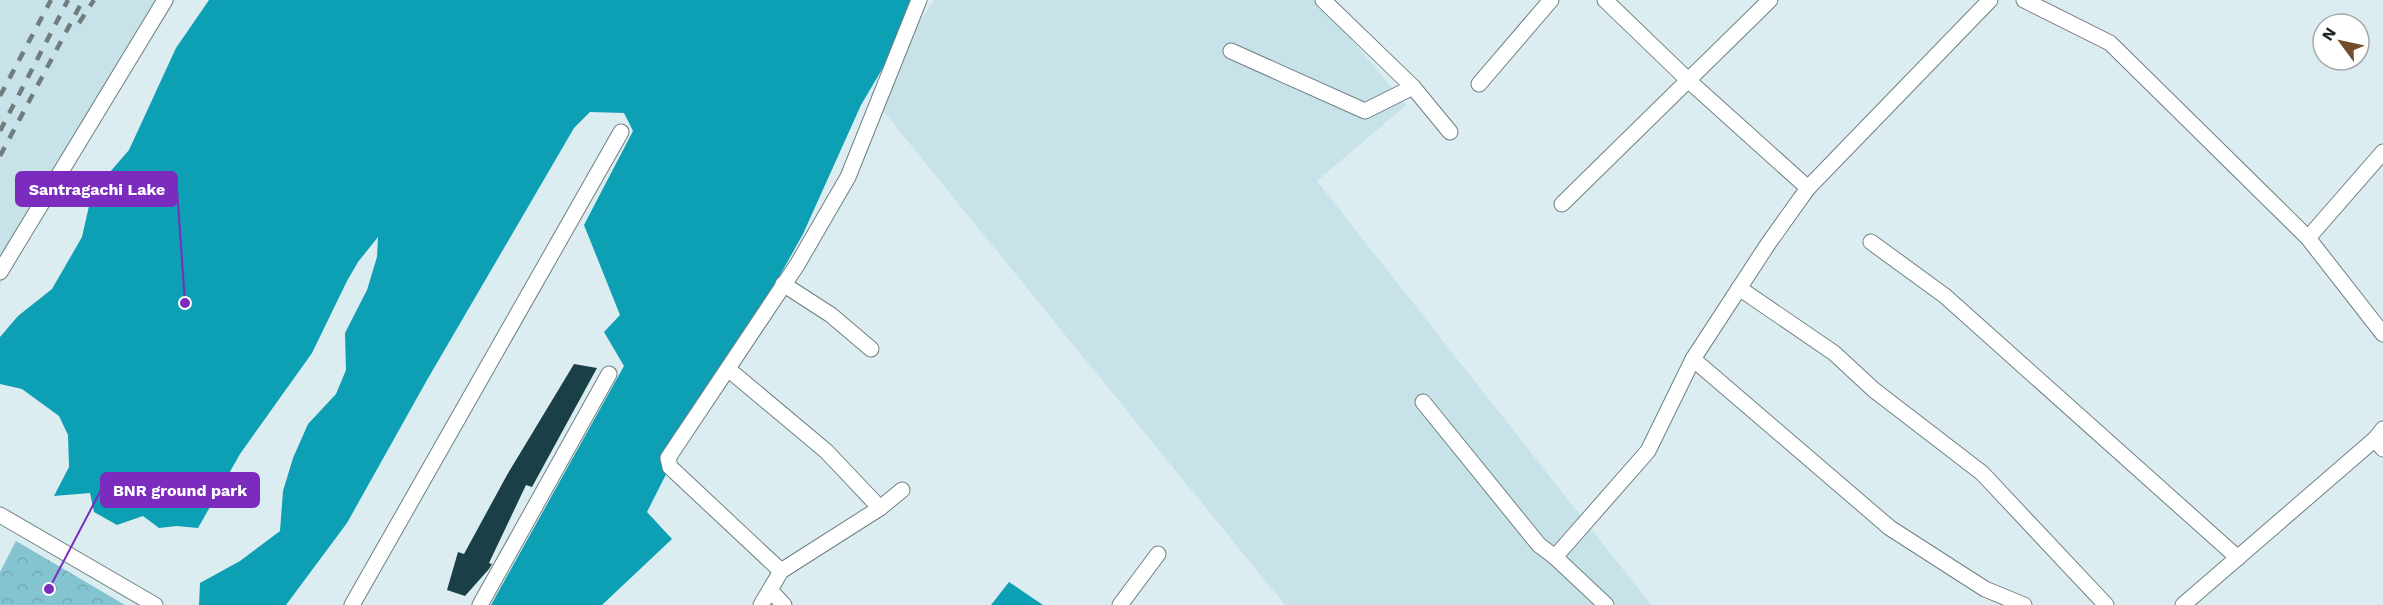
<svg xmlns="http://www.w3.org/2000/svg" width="2383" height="605" viewBox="0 0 2383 605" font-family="'Work Sans',sans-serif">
<defs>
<pattern id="park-crowns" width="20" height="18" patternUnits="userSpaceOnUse" patternTransform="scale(1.5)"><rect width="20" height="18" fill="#84c4d0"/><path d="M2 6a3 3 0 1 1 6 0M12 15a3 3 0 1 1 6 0" fill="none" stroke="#72a8b3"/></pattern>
</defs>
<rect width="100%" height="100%" fill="#dbedf1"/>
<!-- built -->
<g fill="#c7e2e8">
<path d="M0 0H176L0 285Z"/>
<path d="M934 0H1319L1406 105 1317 181 1651 605H1285L870 95Z"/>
</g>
<!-- park -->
<path fill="url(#park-crowns)" d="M16 541 125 605H0V572Z"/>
<!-- water -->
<g fill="#0d9fb3">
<path d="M209 0H923L861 105 803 234 755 320 707 393 647 512 672 539 602 605H491L624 366 604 332 620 315 584 225 633 131 624 113 590 112 574 128 427 380 347 523 286 605H199L200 583 240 561 280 531 283 491 293 458 308 424 336 394 346 370 345 333 367 290 377 257 378 237 358 262 347 281 312 353 240 454 198 528 177 526 159 528 143 516 117 525 94 512 90 493 54 496 69 467 68 435 59 416 22 389 0 384V337L18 316 52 289 82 237 89 206 103 180 129 150 176 48Z"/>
<path d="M1009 582 1043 605H991Z"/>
</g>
<!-- building -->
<path fill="#1a3f46" d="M574 364 597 368 532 487 526 485 489 563 492 564 489 569 465 596 447 590 458 552 464 554 507 475Z"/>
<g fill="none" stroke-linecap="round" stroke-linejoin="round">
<defs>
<g id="street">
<path d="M1605 0 1689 81 1808 188 1990 0"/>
<path d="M2024 0 2110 43 2308 238 2383 334"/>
<path d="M1231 51 1365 111 1413 87 1323 0"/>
<path d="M1479 84 1551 0"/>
<path d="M1413 87 1450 132"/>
<path d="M1562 204 1770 0"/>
<path d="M2308 238 2383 152"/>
<path d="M1871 242 1945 296 2238 558"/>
<path d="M0 272 165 0"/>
<path d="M783 284 831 315 871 349"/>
<path d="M1739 288 1834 353 1874 390 1982 473 2106 605"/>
<path d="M1693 359 1890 528 1985 589 2024 605"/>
<path d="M728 369 826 451 880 508"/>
<path d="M1423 402 1539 545 1555 557 1648 451 1693 359 1768 244 1808 188"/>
<path d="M2383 429 2375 439 2383 449"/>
<path d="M0 515 155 605"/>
<path d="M1555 557 1606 605"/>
<path d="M781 571 670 467 668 458 797 265 848 177 919 0"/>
<path d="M770 590 784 605"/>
<path d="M352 605 621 132"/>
<path d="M480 605 609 374"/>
<path d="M761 605 781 571 880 508 902 490"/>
<path d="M1120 605 1158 554"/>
<path d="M2183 605 2375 439"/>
</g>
</defs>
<!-- street casing -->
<use href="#street" stroke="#6f8083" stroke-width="17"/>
<!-- street -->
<use href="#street" stroke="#fff" stroke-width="15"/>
<!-- rail -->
<g stroke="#707c7e" stroke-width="4.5" stroke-dasharray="10 10" stroke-linecap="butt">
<path d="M79 23 94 0"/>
<path d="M0 96 51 0"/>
<path d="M0 131 68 0"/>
<path d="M0 156 83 0"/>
</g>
</g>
<!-- callouts -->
<path fill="none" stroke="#7b2cbf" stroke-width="2" d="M185 303L177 189M49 589L101 490"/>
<g fill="#7b2cbf" stroke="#fff" stroke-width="2">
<circle cx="185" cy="303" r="6"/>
<circle cx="49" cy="589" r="6"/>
</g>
<g fill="#7b2cbf" stroke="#7b2cbf" stroke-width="2">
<rect x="16" y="172" width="161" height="34" rx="6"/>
<rect x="101" y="473" width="158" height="34" rx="6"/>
</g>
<g font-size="16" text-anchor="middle" font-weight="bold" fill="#fff">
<text x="97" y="195">Santragachi Lake</text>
<text x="180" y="496">BNR ground park</text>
</g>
<!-- north arrow -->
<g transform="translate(2341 42) rotate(303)"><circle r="28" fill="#ffffff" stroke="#a5a8a9" stroke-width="1.5"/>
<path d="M0-4.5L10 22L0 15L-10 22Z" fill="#744c2a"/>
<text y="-9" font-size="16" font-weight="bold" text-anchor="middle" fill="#1f2627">N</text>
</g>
</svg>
